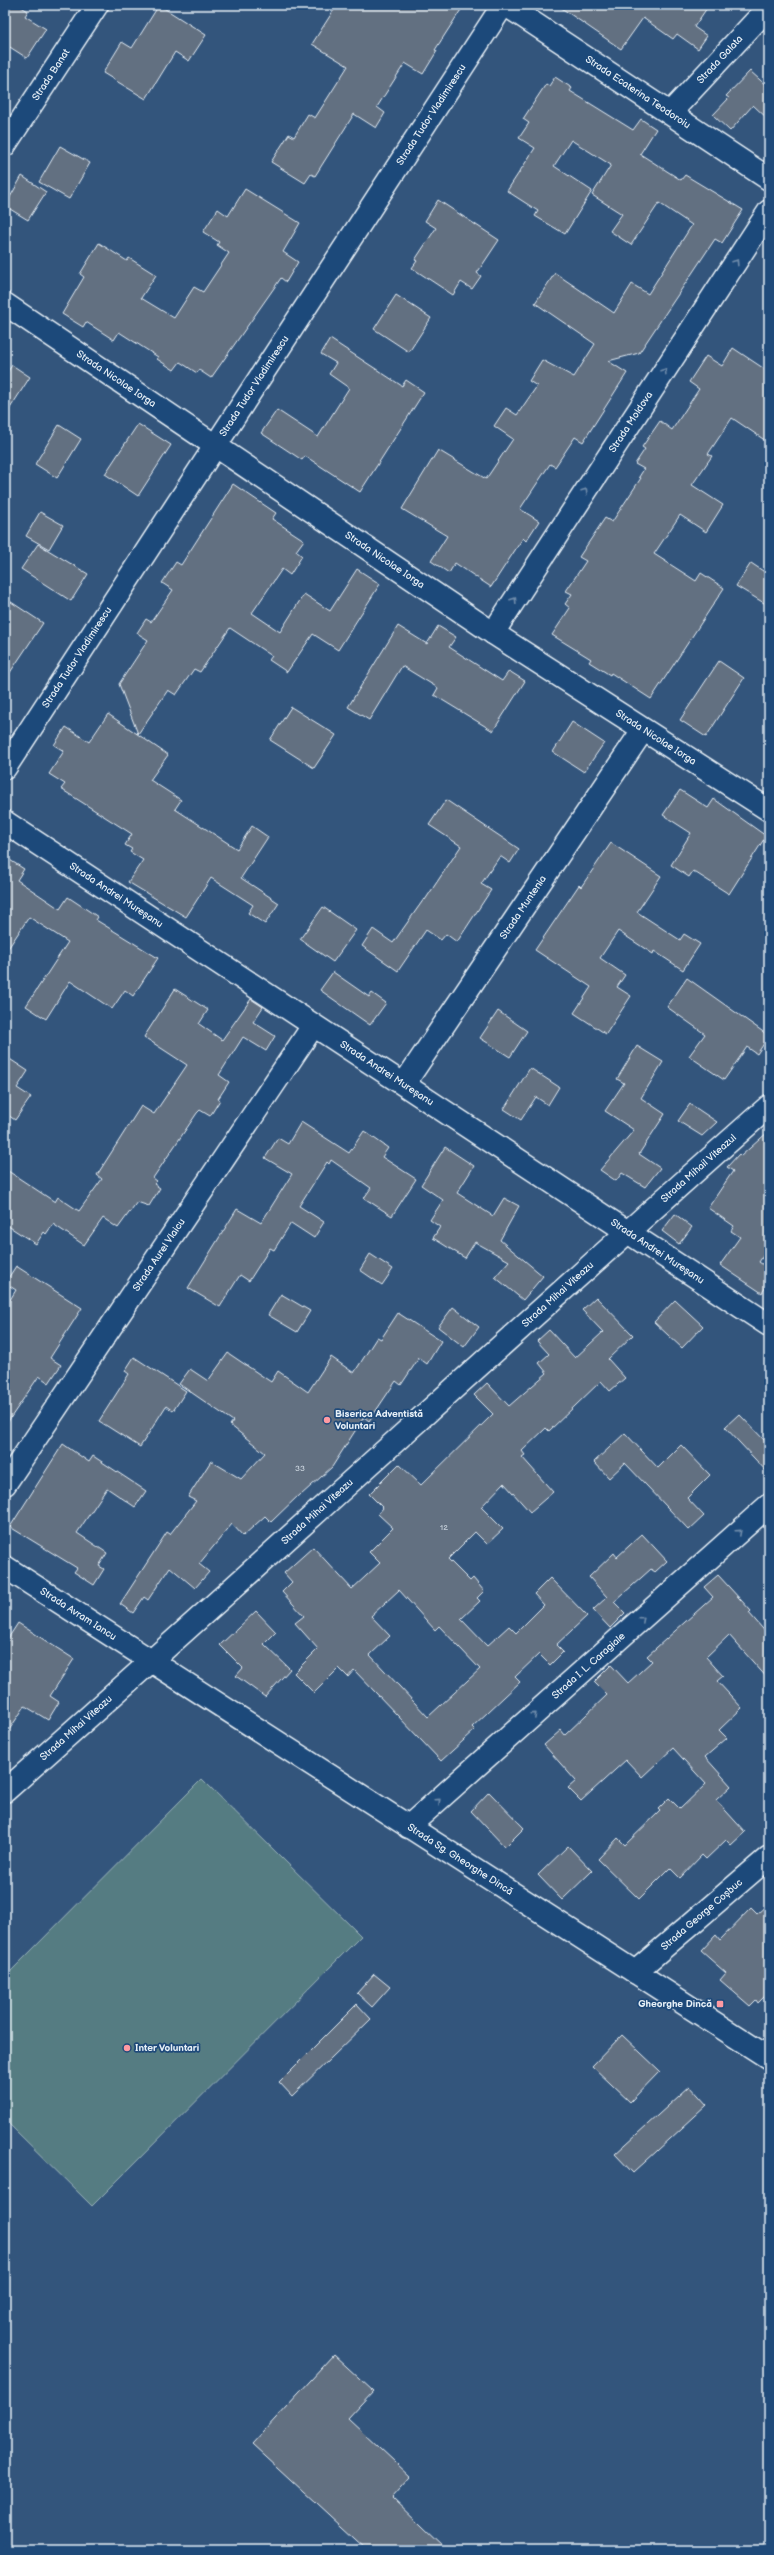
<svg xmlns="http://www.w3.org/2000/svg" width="774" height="2555" viewBox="0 0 774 2555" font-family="'Balsamiq Sans',sans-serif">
<rect width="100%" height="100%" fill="#33557c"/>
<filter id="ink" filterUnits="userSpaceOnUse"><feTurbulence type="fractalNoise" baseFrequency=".025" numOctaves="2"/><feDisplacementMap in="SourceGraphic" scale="8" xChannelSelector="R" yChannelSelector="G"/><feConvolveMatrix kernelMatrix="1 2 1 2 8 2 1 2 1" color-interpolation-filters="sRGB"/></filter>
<g filter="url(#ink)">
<!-- green -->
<path fill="#557c82" stroke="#9eb6bd" d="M202 1779 361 1936 92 2206 5 2120V1977Z"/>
<!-- building -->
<g fill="#626f81" stroke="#e8f1f8" fill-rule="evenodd">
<path d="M5 5H18L28 11 25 16 46 29 27 58 5 44Z"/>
<path d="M159 5 206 35 189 61 175 52 146 99 103 73 122 42 132 48Z"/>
<path d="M337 5H464L435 50 437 51 423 74 405 63 377 107 385 113 376 128 354 114 315 176 311 174 305 183 271 162 289 134 294 137 308 114 315 118 348 66 312 44Z"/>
<path d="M557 5H709L694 27 707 36 698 49 677 34 673 39 643 18 621 49Z"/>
<path d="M750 71 769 88V120L753 105 730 131 713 115 729 98 726 96Z"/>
<path d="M555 77 572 88 570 91 633 130 641 119 656 129 640 154 681 180 685 175 743 210 722 243 715 239 639 353 608 361 627 373 583 442 575 437 555 467 550 464 520 509 539 521 526 541 523 538 491 587 455 563 449 573 431 561 447 536 402 509 438 450 486 479 513 439 494 426 506 408 517 415 537 386 529 381 542 360 574 377 595 344 535 303 555 273 614 313 632 284 648 294 692 225 659 203 631 245 610 231 622 214 592 195 611 165 571 140 554 166 592 191 565 234 535 216 538 211 507 191 535 148 519 138 529 123 523 119 546 84 549 86Z"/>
<path d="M60 146 90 163 69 199 39 182Z"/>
<path d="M22 176 46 192 28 220 5 206Z"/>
<path d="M245 189 300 223 283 252 298 262 286 282 281 278 211 378 199 370 197 373 180 362 174 370 157 359 158 357 119 332 114 340 86 322 83 327 62 314 84 277 80 274 99 243 127 261 129 258 156 275 141 298 174 318 194 287 203 292 229 253 217 245 219 242 203 232 218 209 228 216Z"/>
<path d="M438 200 499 240 477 273 481 276 472 289 461 282 453 295 412 268 417 261 415 260 436 228 425 221Z"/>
<path d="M396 295 431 318 409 352 374 329Z"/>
<path d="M330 339 402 386 406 380 424 392 360 492 305 456 302 460 261 433 277 410 318 437 349 388 329 374 336 363 321 354Z"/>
<path d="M733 348 769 372V443L732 418 708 454 712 456 692 485 723 505 706 532 680 515 654 554 696 581 701 573 724 588 651 699 611 673 610 675 589 662 591 659 552 635 570 608 565 604 572 594 566 591 586 561 579 557 605 518 612 522 641 478 639 477 644 469 635 464 645 449 642 447 660 421 672 430 699 389 689 382 706 356 722 366Z"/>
<path d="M12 365 30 377 5 416V376Z"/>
<path d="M138 424 171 445 138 496 105 474Z"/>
<path d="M59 425 81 439 57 478 35 464Z"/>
<path d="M233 484 276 513 272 519 304 540 296 551 302 556 290 575 282 569 252 613 280 632 304 594 330 611 357 569 380 584 338 650 313 634 287 672 269 660 272 656 230 628 200 672 194 669 176 695 168 690 138 734 119 684 148 640 137 633 146 619 151 622 173 590 162 583 176 562 181 565Z"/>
<path d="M40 512 63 525 49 549 26 536Z"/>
<path d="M38 544 88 574 71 601 21 569Z"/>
<path d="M751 563 769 575V606L736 586Z"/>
<path d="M5 598 43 623 5 680Z"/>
<path d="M398 626 427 644 438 626 456 637 449 647 502 681 509 671 525 681 493 731 434 695 438 688 402 666 369 720 348 707Z"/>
<path d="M719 661 744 678 706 737 680 720Z"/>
<path d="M291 707 336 735 314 768 270 740Z"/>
<path d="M108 714 168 755 150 780 181 800 175 809 237 849 252 826 268 837 241 878 279 903 265 924 248 913 253 905 211 878 186 917 128 882 143 860 130 852 132 849 125 845 132 834 61 789 65 784 49 774 64 751 54 745 66 727 89 742Z"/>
<path d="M572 722 604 743 584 772 553 752Z"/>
<path d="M680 790 708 808 714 799 766 836 729 894 693 871 689 877 671 865 691 833 663 815Z"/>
<path d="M446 800 519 849 510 863 500 856 481 884 491 890 457 942 446 934 441 940 426 930 398 971 362 946 373 929 393 943 424 899 425 900 461 846 429 825Z"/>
<path d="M611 843 661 876 637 912 680 940 684 934 700 944 683 970 654 951 653 954 618 931 600 958 625 975 617 987 631 996 606 1034 574 1013 591 987 535 950 579 885 581 887Z"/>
<path d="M5 857 24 869 17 880 60 909 68 897 98 917 96 920 158 958 133 996 125 990 112 1009 70 981 46 1019 26 1006 68 942 29 917 5 953Z"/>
<path d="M323 907 356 930 333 962 300 939Z"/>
<path d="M333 972 369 997 372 993 386 1003 370 1025 320 990Z"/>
<path d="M687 978 769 1036 757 1054 747 1047 724 1080 689 1056 705 1034 667 1007Z"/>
<path d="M175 989 208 1010 199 1024 222 1040 251 999 263 1007 253 1022 275 1036 266 1051 243 1037 219 1075 229 1082 218 1099 220 1100 210 1116 200 1110 197 1113 153 1178 157 1181 154 1184 160 1188 149 1206 137 1202 118 1228 103 1218 84 1245 53 1224 46 1234 44 1232 36 1244 5 1224V1169L55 1202 58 1197 79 1211 102 1179 97 1175 141 1106 154 1114 187 1065 144 1037Z"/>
<path d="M498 1011 527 1031 510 1057 480 1038Z"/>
<path d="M637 1046 663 1062 641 1098 665 1114 639 1154 660 1168 645 1187 622 1173 616 1181 600 1170 634 1130 605 1111 624 1083 617 1079Z"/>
<path d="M5 1056 28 1071 17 1088 31 1097 15 1120 5 1113Z"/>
<path d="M530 1068 559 1087 548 1105 536 1097 521 1120 504 1109Z"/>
<path d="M690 1104 717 1122 702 1136 678 1121Z"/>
<path d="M301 1122 349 1153 364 1131 388 1148 382 1157 416 1179 392 1216 364 1198 371 1188 331 1160 329 1164 327 1162 299 1206 324 1222 314 1238 291 1223 274 1250 270 1248 249 1281 240 1275 220 1307 188 1288 237 1209 261 1223 292 1174 265 1158 278 1138 288 1144Z"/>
<path d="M769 1131V1247L759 1262 769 1269V1282L762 1293 720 1265 740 1237 731 1231 734 1226 708 1208 733 1171 727 1167 739 1154 741 1156Z"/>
<path d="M445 1147 474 1166 457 1193 493 1216 504 1198 519 1206 500 1240 543 1276 523 1300 495 1277 509 1261 475 1242 465 1258 433 1238 440 1227 430 1220 443 1200 421 1185Z"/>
<path d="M675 1214 692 1227 679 1244 662 1231Z"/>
<path d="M370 1254 393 1269 382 1285 360 1270Z"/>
<path d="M16 1266 82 1308 50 1358 61 1365 49 1383 39 1376 5 1426V1308L16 1290 5 1283Z"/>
<path d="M281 1294 310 1311 297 1332 268 1315Z"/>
<path d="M596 1297 633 1335 608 1359 625 1378 610 1391 601 1381 549 1431 546 1428 522 1451 525 1455 522 1457 553 1492 530 1512 504 1483 481 1507 503 1529 487 1544 475 1532 448 1559 470 1581 473 1578 484 1591 477 1598 480 1601 461 1619 487 1646 509 1626 516 1633 544 1605 534 1594 550 1578 587 1616 556 1645 563 1652 550 1665 539 1654 515 1677 520 1682 472 1727 475 1730 441 1761 354 1670 348 1677 339 1668 314 1693 294 1673 318 1649 295 1623 304 1616 282 1592 292 1582 284 1573 313 1547 352 1589 380 1563 369 1552 393 1528 378 1514 383 1508 369 1494 399 1464 421 1485 493 1414 474 1395 487 1383 509 1406 547 1373 539 1363 549 1354 537 1341 549 1330 575 1358 603 1332 582 1310ZM399 1590 435 1630 439 1626 480 1669 428 1717 370 1655 390 1636 371 1616Z"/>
<path d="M675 1300 703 1326 682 1348 654 1322Z"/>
<path d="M453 1307 479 1327 464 1347 438 1327Z"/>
<path d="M398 1313 441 1341 427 1364 419 1358 401 1385 396 1381 369 1421 364 1417 332 1467 301 1495 300 1494 271 1522 265 1516 243 1536 232 1524 199 1564 209 1572 195 1588 170 1567 148 1600 144 1597 133 1613 120 1604 167 1532 170 1534 196 1501 188 1497 211 1461 241 1479 265 1453 230 1425 233 1421 179 1384 190 1369 208 1381 228 1353 271 1382 278 1371 308 1392 331 1357 354 1373 377 1337 381 1339Z"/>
<path d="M134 1357 186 1391 173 1411 166 1406 140 1447 99 1421 129 1374 125 1371Z"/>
<path d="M739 1414 769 1445V1474L725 1427Z"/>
<path d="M625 1433 658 1468 681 1445 710 1475 687 1498 704 1516 689 1530 625 1463 609 1478 594 1462Z"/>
<path d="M63 1444 89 1462 93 1456 146 1491 135 1507 107 1488 77 1533 107 1553 99 1566 104 1569 94 1585 74 1572 77 1568 10 1527Z"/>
<path d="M642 1534 667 1561 655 1572 651 1569 614 1602 625 1613 610 1628 593 1610 607 1597 589 1577 614 1553 617 1557Z"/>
<path d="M718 1575 751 1611 749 1613 769 1636V1680L729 1635 706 1657 723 1676 717 1681 742 1708 719 1730 727 1738 705 1757 731 1786 716 1800 745 1832 731 1845 726 1840 706 1859 702 1855 680 1878 670 1868 639 1899 598 1859 618 1838 625 1845 660 1811 658 1809 669 1798 680 1809 706 1784 673 1748 642 1777 626 1760 581 1801 568 1788 576 1781 544 1745 561 1730 565 1735 607 1695 594 1682 611 1665 628 1683 652 1661 647 1656 713 1597 704 1587Z"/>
<path d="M256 1611 276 1632 264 1644 290 1669 265 1697 236 1676 243 1668 220 1645Z"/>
<path d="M18 1623 74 1659 50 1696 59 1702 48 1720 25 1706 5 1736V1643Z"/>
<path d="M489 1792 524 1828 505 1847 471 1811Z"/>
<path d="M568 1846 592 1871 562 1900 538 1875Z"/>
<path d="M769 1903V1992L758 2003 756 2000 750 2006 720 1980 726 1973 701 1951 716 1935 720 1940 751 1908 757 1914Z"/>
<path d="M374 1974 390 1987 372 2007 357 1993Z"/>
<path d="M357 2004 371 2019 292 2096 279 2082Z"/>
<path d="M622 2035 660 2071 630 2102 592 2066Z"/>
<path d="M690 2086 707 2105 633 2173 615 2154Z"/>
<path d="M334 2355 373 2391 348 2418 411 2477 392 2498 446 2550H367L252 2444Z"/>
</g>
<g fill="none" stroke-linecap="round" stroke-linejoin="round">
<defs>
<g id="minor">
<path id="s1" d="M670 113 769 7"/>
<path id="s2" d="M5 145 97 5"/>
<path id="s3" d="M493 633 769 211"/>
<path id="s4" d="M5 768 503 5"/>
<path id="s5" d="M5 822 769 1325"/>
<path id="s6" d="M404 1084 643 730"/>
<path id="s7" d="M5 1484 313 1026"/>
<path id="s8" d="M5 1791C262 1565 513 1332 769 1106"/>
<path id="s9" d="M635 1972 769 1857"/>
</g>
<g id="tertiary">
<path id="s10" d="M506 5 769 179"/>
<path id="s11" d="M5 304 493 633 769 810"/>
<path id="s12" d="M5 1567 769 2058"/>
<path id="s13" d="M408 1827 769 1505"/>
</g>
</defs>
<!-- minor casing -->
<use href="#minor" stroke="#e8f1f8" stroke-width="25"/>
<!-- tertiary casing -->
<use href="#tertiary" stroke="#e8f1f8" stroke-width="25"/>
<!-- minor -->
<use href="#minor" stroke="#1f4a7a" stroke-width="22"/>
<!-- tertiary -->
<use href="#tertiary" stroke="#1f4a7a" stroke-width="22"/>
</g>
<!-- one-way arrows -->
<defs><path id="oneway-chevron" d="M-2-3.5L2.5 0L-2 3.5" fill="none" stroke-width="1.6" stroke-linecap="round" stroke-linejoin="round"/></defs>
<g stroke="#6f8dac">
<use href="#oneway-chevron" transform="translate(736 262) rotate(-57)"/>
<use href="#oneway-chevron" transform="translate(664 371) rotate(-57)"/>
<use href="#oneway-chevron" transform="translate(585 491) rotate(-57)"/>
<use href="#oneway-chevron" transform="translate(514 600) rotate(-57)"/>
<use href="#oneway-chevron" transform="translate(739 1532) rotate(-42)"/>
<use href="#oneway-chevron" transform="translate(642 1619) rotate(-42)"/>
<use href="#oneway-chevron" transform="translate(534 1715) rotate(-42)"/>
<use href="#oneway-chevron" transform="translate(438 1801) rotate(-42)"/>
</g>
</g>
<!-- markers -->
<g fill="#ff9aa2" stroke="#1f4a7a" stroke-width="1.5">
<circle cx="327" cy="1420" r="4"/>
<rect x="716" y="2000" width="8" height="8" rx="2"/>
<circle cx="127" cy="2048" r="4"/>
</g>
<g text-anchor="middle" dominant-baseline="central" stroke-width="3.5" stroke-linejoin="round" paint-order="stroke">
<!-- number labels -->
<g font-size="8" fill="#c6d0da">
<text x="300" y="1468">33</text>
<text x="444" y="1527">12</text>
</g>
<!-- street labels -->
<g font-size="10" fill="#e8f1f8" stroke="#1f4a7a">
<text stroke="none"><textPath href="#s1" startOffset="73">Strada Galata</textPath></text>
<text stroke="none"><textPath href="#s2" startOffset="84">Strada Banat</textPath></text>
<text stroke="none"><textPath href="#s10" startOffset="158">Strada Ecaterina Teodoroiu</textPath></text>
<text stroke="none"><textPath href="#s4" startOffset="780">Strada Tudor Vladimirescu</textPath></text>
<text stroke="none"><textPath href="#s11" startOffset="134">Strada Nicolae Iorga</textPath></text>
<text stroke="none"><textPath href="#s4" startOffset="456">Strada Tudor Vladimirescu</textPath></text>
<text stroke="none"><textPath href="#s3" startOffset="252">Strada Moldova</textPath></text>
<text stroke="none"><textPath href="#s11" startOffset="458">Strada Nicolae Iorga</textPath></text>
<text stroke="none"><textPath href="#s4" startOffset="132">Strada Tudor Vladimirescu</textPath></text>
<text stroke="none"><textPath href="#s11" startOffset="782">Strada Nicolae Iorga</textPath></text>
<text stroke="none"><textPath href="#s5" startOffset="133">Strada Andrei Mureșanu</textPath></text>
<text stroke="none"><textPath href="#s6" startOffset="213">Strada Muntenia</textPath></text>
<text stroke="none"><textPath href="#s5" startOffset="457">Strada Andrei Mureșanu</textPath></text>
<text stroke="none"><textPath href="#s8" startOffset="932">Strada Mihail Viteazul</textPath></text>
<text stroke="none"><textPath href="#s5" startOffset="781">Strada Andrei Mureșanu</textPath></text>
<text stroke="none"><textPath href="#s7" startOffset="276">Strada Aurel Vlaicu</textPath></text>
<text stroke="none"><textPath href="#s8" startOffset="743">Strada Mihai Viteazu</textPath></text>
<text stroke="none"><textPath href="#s8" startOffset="419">Strada Mihai Viteazu</textPath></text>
<text stroke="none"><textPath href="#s12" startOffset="87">Strada Avram Iancu</textPath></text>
<text stroke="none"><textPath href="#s13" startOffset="242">Strada I. L. Caragiale</textPath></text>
<text stroke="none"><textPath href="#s8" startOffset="95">Strada Mihai Viteazu</textPath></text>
<text stroke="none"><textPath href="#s12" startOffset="541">Strada Sg. Gheorghe Dincă</textPath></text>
<text stroke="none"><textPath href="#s9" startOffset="88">Strada George Coșbuc</textPath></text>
</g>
<!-- poi labels -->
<g font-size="10" font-weight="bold" fill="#e8f1f8" stroke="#1f4a7a" text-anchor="start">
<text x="335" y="1414">Biserica Adventistă<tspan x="335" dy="12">Voluntari</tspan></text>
<text x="712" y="2004" text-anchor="end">Gheorghe Dincă</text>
<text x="135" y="2048">Inter Voluntari</text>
</g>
</g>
<!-- margin -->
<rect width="774" height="2555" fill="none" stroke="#1f4a7a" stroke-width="20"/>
<rect x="10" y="10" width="754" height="2535" fill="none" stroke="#e8f1f8" stroke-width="1.5" filter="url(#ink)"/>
</svg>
